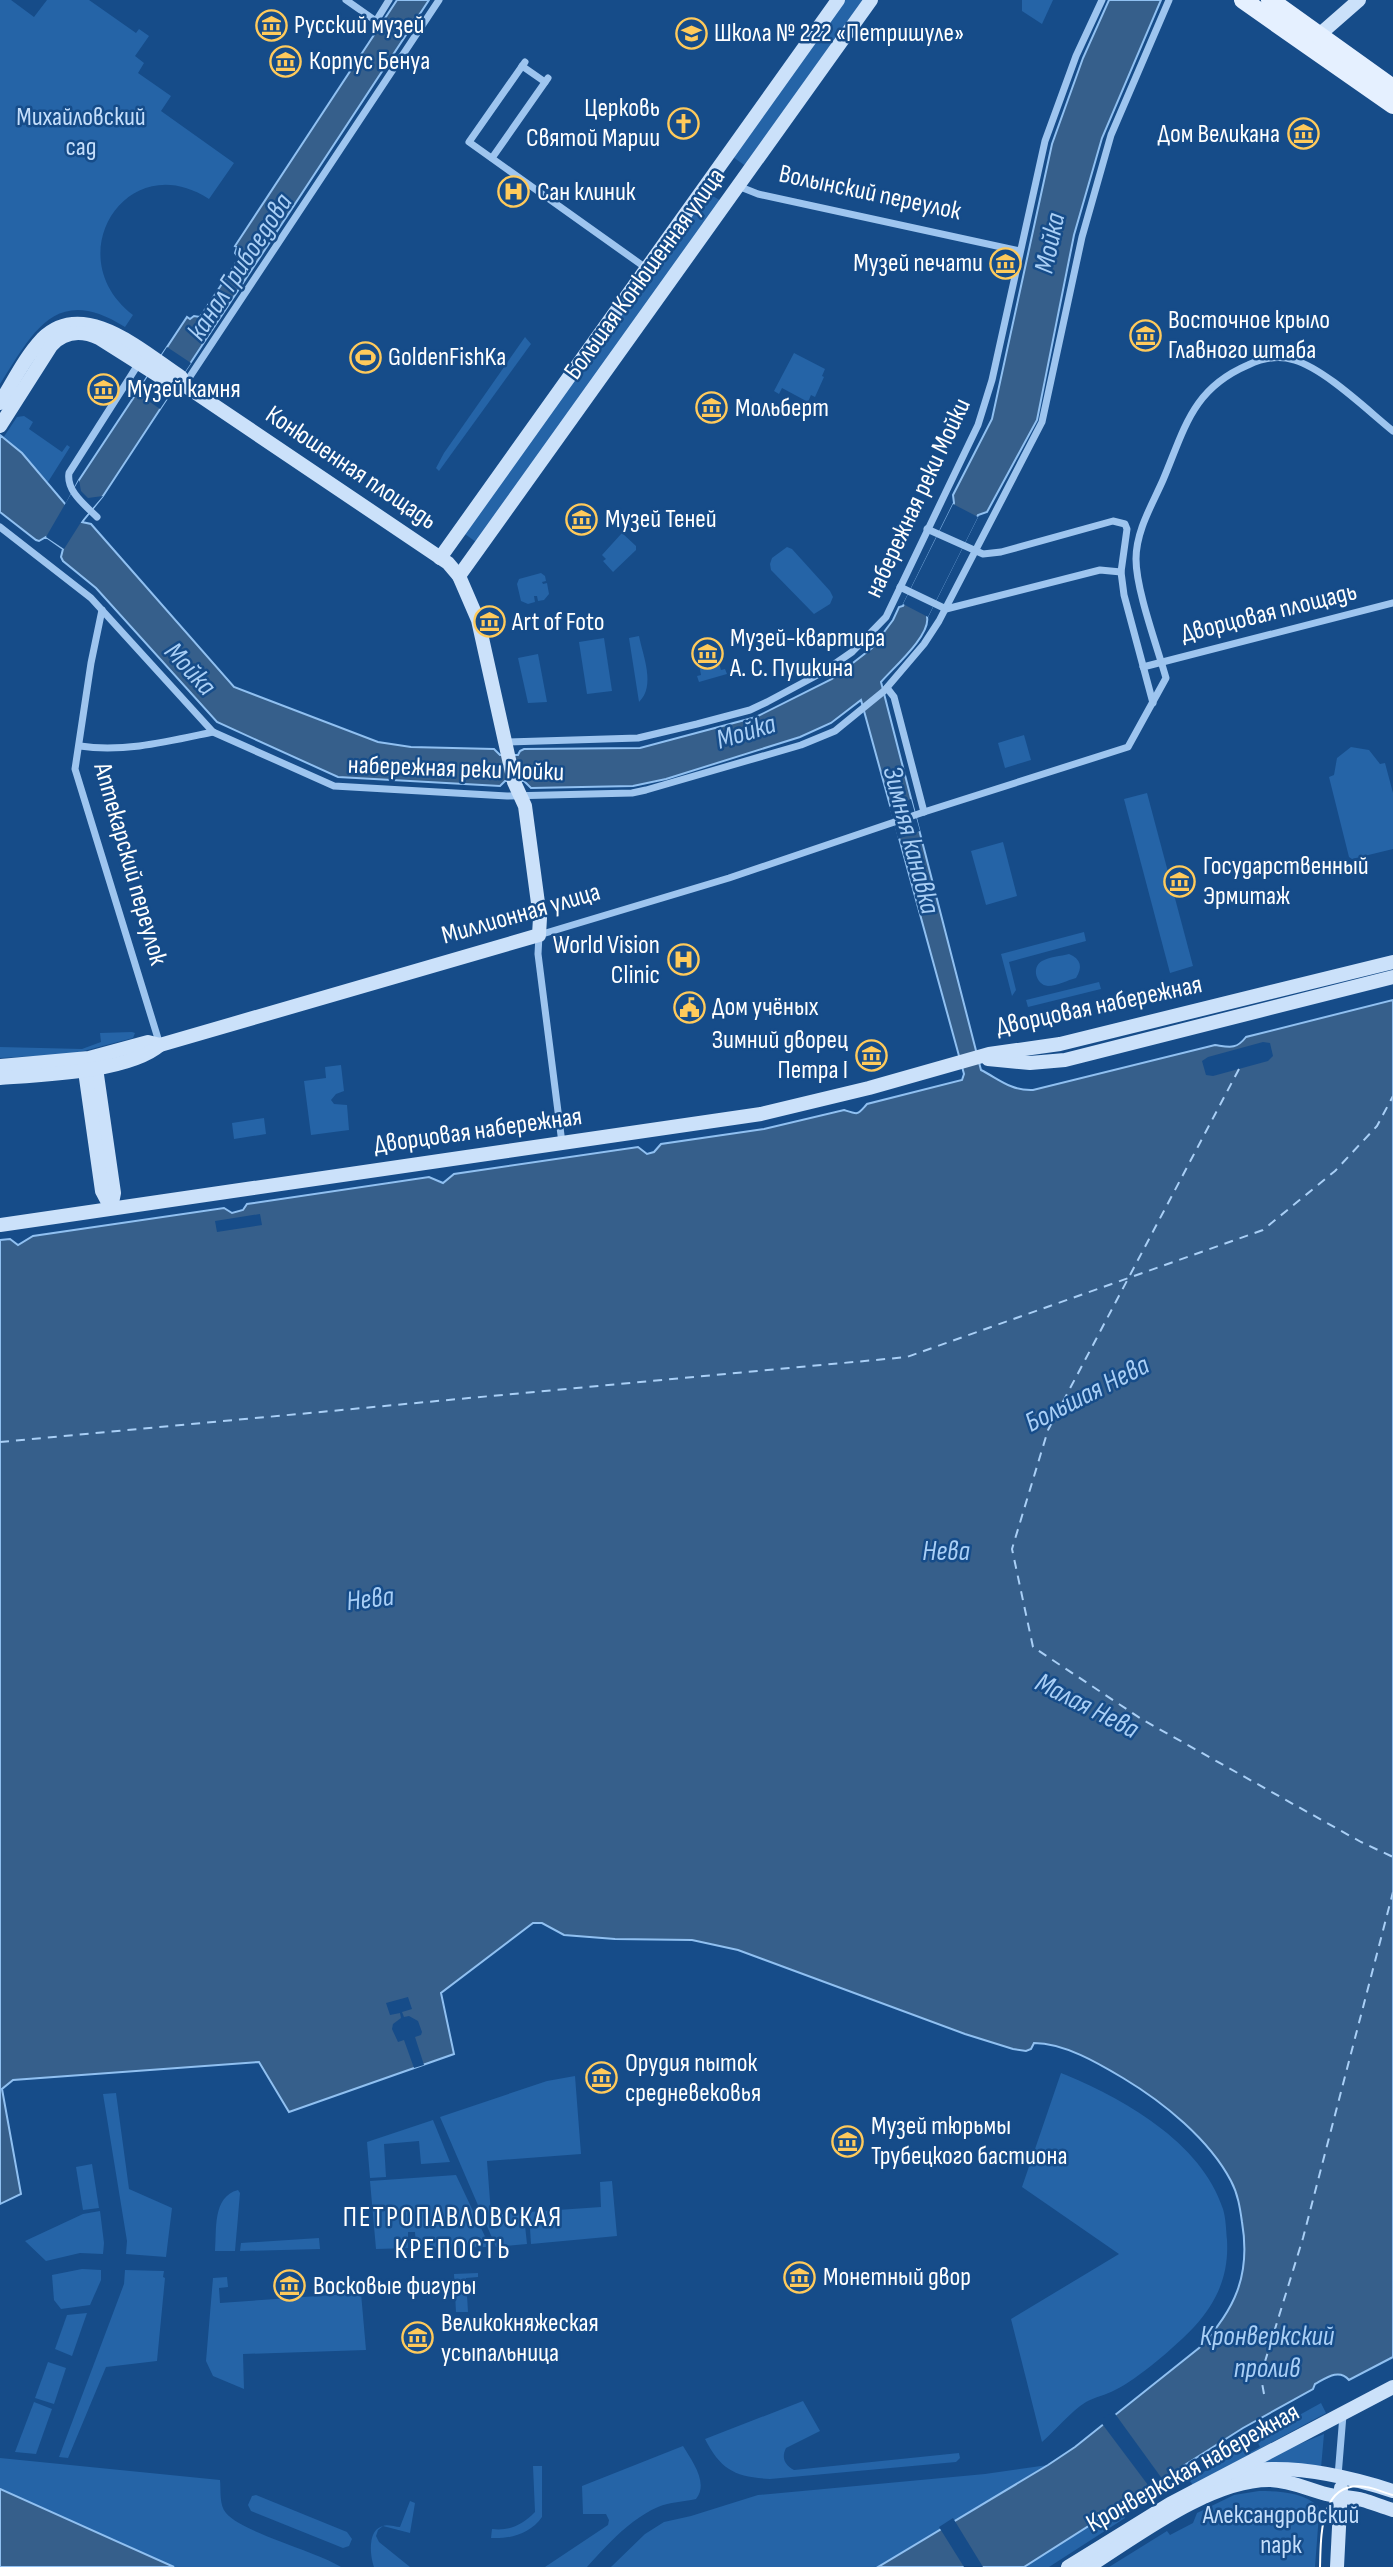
<svg xmlns="http://www.w3.org/2000/svg" width="1393" height="2567" viewBox="0 0 1393 2567" font-family="'Sofia Sans Condensed',sans-serif">
<rect width="100%" height="100%" fill="#164c89"/>
<!-- green -->
<g fill="#2564a7">
<path d="M0 0H11L34 17 47 0H89L136 33 139 29 149 36 135 56 144 63 138 73 171 96 161 111 234 163 209 199C127 145 57 257 133 315L125 327C56 283 33 332 0 384Z"/>
<path d="M845 0H865L747 167 733 157Z"/>
<path d="M1022 0H1053L1042 24 1022 11Z"/>
<path d="M708 193 721 201 476 542 465 534Z"/>
<path d="M525 337 531 344 439 471 436 468 444 453Z"/>
<path d="M794 353 825 369 822 376 824 377 815 397 811 395 808 402 782 388 779 394 774 391Z"/>
<path d="M24 416 33 422 29 429 62 452 67 445 70 447 48 482 22 453 3 438 17 417Z"/>
<path d="M622 533 636 546V550L613 572 603 561 606 559 602 555Z"/>
<path d="M787 547 792 549 830 591 833 597 830 604 814 614 771 570 770 564 772 558Z"/>
<path d="M541 573 545 576 546 581 542 582 543 584 547 583 549 594 544 600 538 601 537 596H534L535 602 528 604 521 601 517 584 519 579Z"/>
<path d="M639 636C643 656 656 686 639 702L629 638Z"/>
<path d="M604 638 612 691 587 694 579 642Z"/>
<path d="M538 654 547 702 528 703 518 658Z"/>
<path d="M712 654 717 656 721 670 725 669 727 674 699 682 697 676 701 675 698 659Z"/>
<path d="M1024 735 1031 760 1005 768 998 743Z"/>
<path d="M1351 747 1369 750 1380 764 1385 763 1393 793V849L1352 859 1349 857 1329 777 1334 775 1337 758Z"/>
<path d="M1147 793 1193 966 1170 973 1124 799Z"/>
<path d="M1003 842 1017 896 986 905 971 851Z"/>
<path d="M1084 932 1086 941 1009 962 1016 990 1012 996 1001 954Z"/>
<path d="M1069 954C1081 959 1083 967 1076 978 1068 980 1057 986 1048 986 1036 985 1031 967 1042 961 1049 957 1061 956 1069 954Z"/>
<path d="M1099 982 1101 989 1028 1007 1026 1000Z"/>
<path d="M132 1032 135 1033 133 1038 72 1054 0 1058V1047L82 1049 101 1042 100 1033Z"/>
<path d="M341 1065 344 1091 336 1094 331 1100 334 1104 347 1105 349 1130 311 1135 304 1081 326 1078 325 1067Z"/>
<path d="M264 1118 266 1134 234 1139 232 1123Z"/>
<path d="M1061 2073C1121 2097 1202 2142 1223 2209 1226 2219 1226 2230 1227 2240 1229 2275 1217 2302 1194 2327 1176 2346 1138 2379 1115 2390 1106 2395 1095 2397 1086 2402 1070 2412 1056 2430 1042 2442L1011 2319 1119 2254 1022 2187Z"/>
<path d="M575 2076 581 2154 487 2161 491 2214 522 2213 524 2216 527 2244 496 2247 440 2117 547 2081Z"/>
<path d="M116 2093 129 2189 172 2208 166 2257 126 2254 127 2241 103 2094Z"/>
<path d="M433 2120 450 2162 421 2164 419 2141 384 2144 386 2177 370 2178 367 2142Z"/>
<path d="M92 2164 99 2208 83 2210 76 2167Z"/>
<path d="M456 2175 490 2247 416 2248 415 2232H408V2248L376 2249 370 2181Z"/>
<path d="M612 2181 617 2236 531 2244 529 2212 601 2207 600 2182Z"/>
<path d="M238 2190 240 2193 235 2251H215C217 2230 212 2197 238 2190Z"/>
<path d="M100 2211 104 2243 103 2254 80 2253 46 2261 25 2241 83 2214Z"/>
<path d="M319 2238 320 2249 240 2251 241 2243Z"/>
<path d="M82 2269 101 2270V2280L90 2305 61 2309 54 2300 52 2275Z"/>
<path d="M125 2270 164 2271 163 2277 165 2278 157 2361 106 2367 68 2458 59 2457 124 2284Z"/>
<path d="M478 2273V2277L466 2278 468 2312H456L454 2274Z"/>
<path d="M227 2277 228 2287 219 2288 220 2303 361 2293 366 2350 243 2354 244 2389 213 2376 206 2361 213 2278Z"/>
<path d="M87 2313 72 2356 55 2349 67 2315Z"/>
<path d="M48 2362 66 2368 54 2404 35 2398Z"/>
<path d="M803 2401 820 2431 786 2448C781 2458 785 2465 794 2470L959 2453 960 2458 956 2462 770 2479C735 2477 721 2470 705 2439Z"/>
<path d="M34 2402 52 2409 36 2454 15 2452Z"/>
<path d="M1321 2403 1326 2413 1193 2485 1190 2481 1245 2445 1249 2453 1260 2447 1256 2439Z"/>
<path d="M1324 2434 1321 2468 1260 2462V2460Z"/>
<path d="M683 2446C692 2461 709 2483 696 2499 683 2502 670 2502 658 2507 630 2519 607 2545 587 2567H545L608 2525 609 2520 606 2514H583L582 2486Z"/>
<path d="M0 2458 220 2480C221 2490 219 2505 226 2513 243 2533 313 2550 341 2567H174L0 2489Z"/>
<path d="M1048 2465 878 2567H611L645 2534 664 2522 691 2516 758 2495 985 2474Z"/>
<path d="M533 2466H542V2517C530 2534 510 2539 491 2538L492 2529C510 2531 522 2525 535 2512Z"/>
<path d="M1259 2491C1278 2491 1303 2492 1318 2506L1319 2514 1315 2567H1109L1167 2531 1170 2535 1193 2523 1197 2513 1234 2495Z"/>
<path d="M256 2495 347 2532 352 2539 349 2546 343 2548 251 2511 248 2505 252 2496Z"/>
<path d="M1138 2495 1142 2504 1125 2516V2518L1049 2567H1024Z"/>
<path d="M410 2501 415 2503 410 2533 383 2526 378 2530 376 2536 379 2542 410 2567H374C370 2556 367 2530 383 2526 387 2524 395 2527 400 2527Z"/>
</g>
<!-- water -->
<g fill="#365f8b" stroke="#90c0f1" stroke-width="2">
<path d="M397 0H429L103 496 82 522 91 524 234 687 378 742 411 747 494 749 500 755H518L520 751 524 749 640 748 756 717 832 679 849 666 872 648 893 620 899 607 903 606 954 503 953 495 992 419 1052 144 1083 58 1109 0H1161L1102 138 1074 235 1037 420 987 512 978 515 927 617C931 635 893 668 881 682L981 1070C999 1079 1011 1091 1033 1090L1215 1045C1229 1047 1236 1050 1246 1037L1393 1000V2357L1349 2380C1339 2368 1326 2378 1315 2384L1313 2389 1243 2428 1024 2567H878L1048 2465 1075 2447 1199 2348C1235 2310 1251 2275 1242 2222 1240 2208 1238 2194 1231 2181 1209 2139 1163 2102 1123 2078 1098 2063 1064 2043 1034 2043L1031 2049 1026 2051 1013 2049 965 2034 738 1950 692 1940 615 1939 564 1935 542 1923H533L441 1993 454 2054 289 2112 259 2062 13 2080 2 2089 21 2194 0 2204V1240L10 1239 18 1245 33 1236 224 1208 232 1213 243 1210 247 1204 429 1177 443 1183 454 1174 638 1147 647 1154 654 1152 661 1144 764 1129 844 1110C859 1115 857 1115 867 1104L962 1080 964 1074 861 700 831 723 800 737 666 779 633 786 531 788 524 781H505L500 786 338 777 217 722 96 588 63 561 61 557 63 549 46 537 39 541 36 540 0 512V435L22 453 66 505 79 480 187 317 190 319 194 316 200 317 239 258 235 253 237 247 235 246Z"/>
<path d="M0 2489 174 2567H0Z"/>
</g>
<!-- pier -->
<g fill="#164c89">
<path d="M167 347 191 363 160 409 137 393Z"/>
<path d="M79 480 81 491 88 498 103 496 83 519 64 549 46 537Z"/>
<path d="M953 504 978 517 928 617 903 604Z"/>
<path d="M911 799 920 831 898 839 889 807Z"/>
<path d="M1263 1042 1270 1043 1273 1056 1268 1061 1213 1076 1206 1075 1202 1061 1208 1057Z"/>
<path d="M260 1214 262 1225 217 1232 215 1221Z"/>
<path d="M408 1997 412 2009 402 2012 404 2017 409 2016 418 2021 422 2032 421 2035 415 2037 424 2065 414 2068 404 2040 398 2042 392 2029 393 2024 401 2018 400 2013 390 2015 386 2003Z"/>
<path d="M1113 2411 1163 2480 1151 2489 1100 2421Z"/>
<path d="M953 2518 983 2567H964L939 2527Z"/>
</g>
<g fill="none" stroke-linecap="round" stroke-linejoin="round">
<!-- ferry -->
<g stroke="#a9cff6" stroke-width="2" stroke-dasharray="9 7" stroke-linecap="butt">
<path d="M1239 1069 1048 1430 1012 1549 1033 1647 1143 1720 1361 1842 1393 1857"/>
<path d="M0 1442 907 1357 1263 1230 1335 1171 1377 1126 1393 1096"/>
<path d="M1264 2394 1262 2383 1263 2368 1303 2238 1393 1892"/>
</g>
<!-- street -->
<g stroke="#9ec5ef" stroke-width="7">
<path d="M346 0 376 21 389 0"/>
<path d="M525 62 469 142 646 268"/>
<path d="M522 66 545 82"/>
<path d="M492 158 548 78"/>
<path d="M738 186 758 194 1020 251"/>
<path d="M185 384 439 0"/>
<path d="M97 517C85 505 66 491 69 473L139 363"/>
<path d="M0 527 91 598 213 732 334 786 507 796 632 793 646 790 801 745 835 731 884 691 924 644 939 621 1042 422 1082 237 1111 135 1169 0"/>
<path d="M927 529 983 554 1001 552 1113 521 1125 524 1127 529 1121 572 1124 595 1153 703"/>
<path d="M900 587 946 609 1100 570 1121 572"/>
<path d="M102 610 91 663 75 769 160 1045"/>
<path d="M1143 667 1393 603"/>
<path d="M887 688 894 697 924 812"/>
<path d="M506 742 638 738 697 724 750 710 767 702 823 672 852 652 886 617 978 425 992 380 1045 141 1076 56 1102 0"/>
<path d="M80 746C123 753 170 741 213 732"/>
<path d="M562 1143 538 954 539 935 729 878 924 812 1128 747 1166 678C1157 646 1136 590 1136 559 1136 531 1152 505 1163 480 1185 428 1192 389 1248 365 1263 358 1279 355 1294 360 1325 369 1367 410 1393 431"/>
<path d="M1338 2476 1343 2415"/>
</g>
<!-- secondary -->
<g stroke="#cbe1fa" stroke-width="14">
<path d="M1317 42 1319 35 1359 0"/>
<path d="M0 403C13 382 25 357 42 339 84 297 144 353 181 377L184 385"/>
<path d="M0 426 51 346C64 331 81 330 99 338L175 386 184 385"/>
<path d="M440 558 838 0"/>
<path d="M459 576 871 0"/>
<path d="M988 1059 1030 1063 1065 1060 1393 977"/>
<path d="M92 1062 96 1068 114 1193 111 1208"/>
<path d="M87 1063 85 1071 102 1191 111 1208"/>
<path d="M0 1066 89 1058 148 1042 160 1045 539 935 540 918 525 806 514 782 478 620 459 576 448 563 184 385"/>
<path d="M0 1078C42 1075 129 1072 160 1045"/>
<path d="M0 1225 761 1114 869 1088 989 1054 1060 1044 1393 962"/>
<path d="M1235 2473C1286 2462 1344 2475 1393 2491"/>
<path d="M1068 2567 1170 2504 1393 2387"/>
<path d="M1088 2567C1137 2536 1210 2480 1269 2480 1289 2480 1307 2489 1326 2494 1338 2497 1351 2497 1363 2500 1373 2503 1383 2507 1393 2510"/>
<path d="M1337 2567 1341 2488"/>
</g>
<!-- primary -->
<g stroke="#e5f0ff" stroke-width="18">
<path d="M1243 0 1393 105"/>
<path d="M1270 0 1393 88"/>
</g>
<!-- tram -->
<path stroke="#fff" stroke-width="2" d="M1320 2567C1321 2537 1319 2479 1366 2487 1375 2488 1384 2493 1393 2495"/>
</g>
<!-- icons -->
<defs>
<symbol id="museum-ring" viewBox="-11 -11 22 22"><circle r="9.5" fill="#164c89" stroke="#ffca5b" stroke-width="1.5"/><path d="M0-6L6-3V-2H-6V-3ZM-5-1h2V3h-2ZM-1-1h2V3h-2ZM3-1h2V3H3ZM-6 4H6V6H-6Z" fill="#ffca5b"/></symbol>
<symbol id="school-ring" viewBox="-11 -11 22 22"><circle r="9.5" fill="#164c89" stroke="#ffca5b" stroke-width="1.5"/><path d="M0-5L7-2L0 1L-7-2ZM-4 1L0 2.5L4 1V4Q0 6-4 4Z" fill="#ffca5b"/></symbol>
<symbol id="church-ring" viewBox="-11 -11 22 22"><circle r="9.5" fill="#164c89" stroke="#ffca5b" stroke-width="1.5"/><path d="M-1.2-6h2.4v3.5h3.3v2.4h-3.3V6h-2.4V-.1h-3.3v-2.4h3.3Z" fill="#ffca5b"/></symbol>
<symbol id="hospital-ring" viewBox="-11 -11 22 22"><circle r="9.5" fill="#164c89" stroke="#ffca5b" stroke-width="1.5"/><path d="M-5-5h3v3.5h4V-5h3V5h-3V1.5h-4V5h-3Z" fill="#ffca5b"/></symbol>
<symbol id="stadium-ring" viewBox="-11 -11 22 22"><circle r="9.5" fill="#164c89" stroke="#ffca5b" stroke-width="1.5"/><path d="M0-5a6.5 5 0 1 0 0 10a6.5 5 0 1 0 0-10ZM-3.5-1.8h7v3.6h-7Z" fill="#ffca5b"/></symbol>
<symbol id="civic-ring" viewBox="-11 -11 22 22"><circle r="9.5" fill="#164c89" stroke="#ffca5b" stroke-width="1.5"/><path d="M-.6-6.5H3V-4.5H.6V-3L4-1V1h2V6H-6V1h2V-1L-.6-3ZM-1.2 2.5V6h2.4V2.5Z" fill="#ffca5b"/></symbol>
</defs>
<g fill-rule="evenodd">
<use href="#museum-ring" x="254" y="8" width="35" height="35"/>
<use href="#school-ring" x="674" y="16" width="35" height="35"/>
<use href="#museum-ring" x="268" y="44" width="35" height="35"/>
<use href="#church-ring" x="666" y="106" width="35" height="35"/>
<use href="#museum-ring" x="1286" y="116" width="35" height="35"/>
<use href="#hospital-ring" x="496" y="174" width="35" height="35"/>
<use href="#museum-ring" x="988" y="246" width="35" height="35"/>
<use href="#museum-ring" x="1128" y="318" width="35" height="35"/>
<use href="#stadium-ring" x="348" y="340" width="35" height="35"/>
<use href="#museum-ring" x="86" y="372" width="35" height="35"/>
<use href="#museum-ring" x="694" y="390" width="35" height="35"/>
<use href="#museum-ring" x="564" y="502" width="35" height="35"/>
<use href="#museum-ring" x="472" y="604" width="35" height="35"/>
<use href="#museum-ring" x="690" y="636" width="35" height="35"/>
<use href="#museum-ring" x="1162" y="864" width="35" height="35"/>
<use href="#hospital-ring" x="666" y="942" width="35" height="35"/>
<use href="#civic-ring" x="672" y="990" width="35" height="35"/>
<use href="#museum-ring" x="854" y="1038" width="35" height="35"/>
<use href="#museum-ring" x="584" y="2060" width="35" height="35"/>
<use href="#museum-ring" x="830" y="2124" width="35" height="35"/>
<use href="#museum-ring" x="782" y="2260" width="35" height="35"/>
<use href="#museum-ring" x="272" y="2268" width="35" height="35"/>
<use href="#museum-ring" x="400" y="2320" width="35" height="35"/>
</g>
<g text-anchor="middle" dominant-baseline="central" stroke-width="5" stroke-linejoin="round" paint-order="stroke">
<!-- poi labels -->
<g font-size="26" fill="#fff" stroke="#164c89" text-anchor="start">
<text x="294" y="25">Русский музей</text>
<text x="714" y="33">Школа № 222 «Петришуле»</text>
<text x="309" y="61">Корпус Бенуа</text>
<text x="660" y="108" text-anchor="end">Церковь<tspan x="660" dy="30">Святой Марии</tspan></text>
<text x="1280" y="134" text-anchor="end">Дом Великана</text>
<text x="537" y="192">Сан клиник</text>
<text x="983" y="263" text-anchor="end">Музей печати</text>
<text x="1168" y="320">Восточное крыло<tspan x="1168" dy="30">Главного штаба</tspan></text>
<text x="388" y="357">GoldenFishKa</text>
<text x="127" y="389">Музей камня</text>
<text x="735" y="408">Мольберт</text>
<text x="605" y="519">Музей Теней</text>
<text x="512" y="622">Art of Foto</text>
<text x="730" y="638">Музей-квартира<tspan x="730" dy="30">А. С. Пушкина</tspan></text>
<text x="1203" y="866">Государственный<tspan x="1203" dy="30">Эрмитаж</tspan></text>
<text x="660" y="945" text-anchor="end">World Vision<tspan x="660" dy="30">Clinic</tspan></text>
<text x="712" y="1007">Дом учёных</text>
<text x="848" y="1040" text-anchor="end">Зимний дворец<tspan x="848" dy="30">Петра I</tspan></text>
<text x="625" y="2063">Орудия пыток<tspan x="625" dy="30">средневековья</tspan></text>
<text x="871" y="2126">Музей тюрьмы<tspan x="871" dy="30">Трубецкого бастиона</tspan></text>
<text x="823" y="2277">Монетный двор</text>
<text x="313" y="2286">Восковые фигуры</text>
<text x="441" y="2323">Великокняжеская<tspan x="441" dy="30">усыпальница</tspan></text>
</g>
<!-- park labels -->
<g font-size="26" fill="#c4defb" stroke="#164c89">
<text x="81" y="117">Михайловский<tspan x="81" dy="30">сад</tspan></text>
<text x="1281" y="2515">Александровский<tspan x="1281" dy="30">парк</tspan></text>
</g>
<!-- street labels -->
<g font-size="26" fill="#fff" stroke="#164c89">
<text transform="translate(870 193) rotate(12)">Волынский переулок</text>
<text transform="translate(645 274) rotate(-54)">Большая Конюшенная улица</text>
<text transform="translate(351 468) rotate(34)">Конюшенная площадь</text>
<text transform="translate(918 498) rotate(-65)">набережная реки Мойки</text>
<text transform="translate(1269 613) rotate(-14)">Дворцовая площадь</text>
<text transform="translate(456 769) rotate(2)">набережная реки Мойки</text>
<text transform="translate(130 864) rotate(74)">Аптекарский переулок</text>
<text transform="translate(521 914) rotate(-16)">Миллионная улица</text>
<text transform="translate(1099 1006) rotate(-12)">Дворцовая набережная</text>
<text transform="translate(478 1131) rotate(-8)">Дворцовая набережная</text>
<text transform="translate(1193 2468) rotate(-29)">Кронверкская набережная</text>
</g>
<!-- water labels -->
<g font-size="28" font-style="italic" fill="#a9cff6" stroke="#164c89">
<text transform="translate(1050 243) rotate(-78)">Мойка</text>
<text transform="translate(240 267) rotate(-57)">канал Грибоедова</text>
<text transform="translate(190 669) rotate(47)">Мойка</text>
<text transform="translate(746 732) rotate(-17)">Мойка</text>
<text transform="translate(911 840) rotate(75)">Зимняя канавка</text>
<text transform="translate(1087 1394) rotate(-27)">Большая Нева</text>
<text x="946" y="1551">Нева</text>
<text transform="translate(370 1599) rotate(-7)">Нева</text>
<text transform="translate(1087 1706) rotate(27)">Малая Нева</text>
<text x="1267" y="2336">Кронверкский<tspan x="1267" dy="32">пролив</tspan></text>
</g>
<!-- neighbourhood labels -->
<g font-size="28" letter-spacing="2" fill="#fff" stroke="#164c89">
<text x="453" y="2217">ПЕТРОПАВЛОВСКАЯ<tspan x="453" dy="32">КРЕПОСТЬ</tspan></text>
</g>
</g>
</svg>
